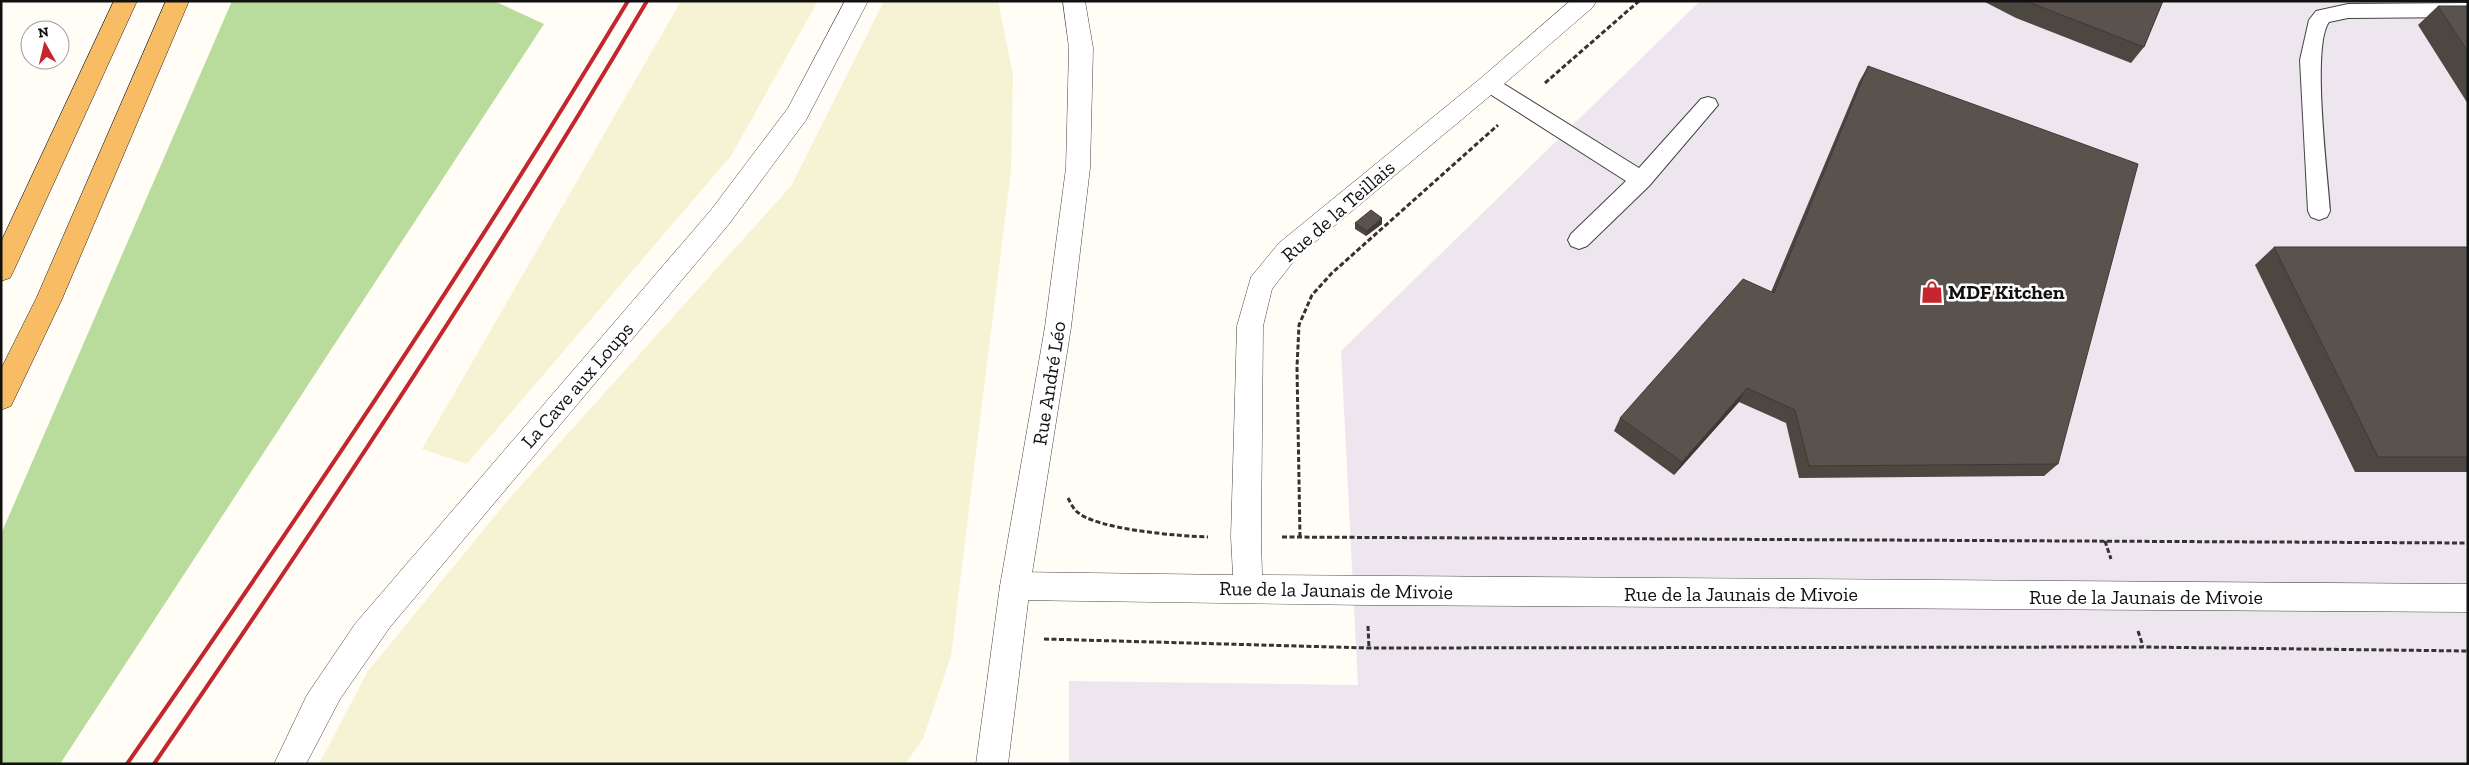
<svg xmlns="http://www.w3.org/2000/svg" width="2469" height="765" viewBox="0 0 2469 765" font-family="'Zilla Slab',serif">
<rect width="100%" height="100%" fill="#fffdf5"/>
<!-- industrial -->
<path fill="#eee6ef" d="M1700 1H2468V764H1069V681L1358 685 1341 351Z"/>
<!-- farmland -->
<g fill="#f6f3d4">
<path d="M681 1H818L731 156 467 464 422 449Z"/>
<path d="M884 1H998L1013 75 1011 170 951 656 923 739 905 764H319L368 671 508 500 791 186Z"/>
</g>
<!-- forest -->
<path fill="#b9dc9c" d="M232 1H494L544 24 60 764H1V534Z"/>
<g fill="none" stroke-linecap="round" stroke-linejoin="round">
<defs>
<g id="service">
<path d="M2468 3V17L2348 18 2329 22C2311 46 2328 176 2330 211L2327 217 2319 220 2311 217 2308 211 2300 60 2309 20 2316 11 2348 4Z"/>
<path d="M1489 76 1496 79 1639 168 1701 99 1708 97 1715 99 1718 105 1649 186 1587 246 1579 249 1571 246 1568 240 1571 234 1626 181 1482 89 1479 84 1482 79Z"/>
</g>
<g id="minor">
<path d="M845 1H868L806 120 729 224 390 627 340 699 306 764H274L307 695 355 624 711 210 788 108Z"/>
<path d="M1570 1H1596L1593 7 1497 90 1297 257 1272 289 1263 326 1261 537 1262 575 2468 584V612L1366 605 1015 600 1004 596 1000 586 1004 576 1015 572 1233 575 1231 537 1237 326 1251 277 1279 243 1481 78Z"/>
</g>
<path id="tertiary" d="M1063 1H1085L1093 48 1090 168 1071 327 1030 586 1008 764H976L1000 586 1045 327 1066 168 1069 48Z"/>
<g id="trunk">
<path d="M114 1H137L14 270 10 278 1 281V242Z"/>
<path d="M166 1H189L62 299 11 406 1 410V369L36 299Z"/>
</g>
</defs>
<!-- service casing -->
<use href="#service" stroke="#444" stroke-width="2"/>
<!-- minor casing -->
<use href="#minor" stroke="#444" stroke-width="1"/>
<!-- tertiary casing -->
<use href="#tertiary" stroke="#444" stroke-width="1"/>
<!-- trunk casing -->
<use href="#trunk" stroke="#222" stroke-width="1"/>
<!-- path -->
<g stroke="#333" stroke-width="3" stroke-dasharray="5 2.5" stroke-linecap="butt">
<path d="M1545 83 1639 1"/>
<path d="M1068 498C1070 502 1073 508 1076 511 1096 530 1180 536 1208 537"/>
<path d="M1282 537 2468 543"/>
<path d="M1300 537 1297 367 1299 325 1312 295 1332 273 1498 125"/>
<path d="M2105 541 2111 559"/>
<path d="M1368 626 1369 648"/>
<path d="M2138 631 2143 646"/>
<path d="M1044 639 1369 648 2143 647 2468 651"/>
</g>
<!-- service -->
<use href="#service" fill="#fff" fill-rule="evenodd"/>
<!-- minor -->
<use href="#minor" fill="#fff" fill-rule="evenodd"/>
<!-- tertiary -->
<use href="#tertiary" fill="#fff" fill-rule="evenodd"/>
<!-- trunk -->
<use href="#trunk" fill="#f7bc64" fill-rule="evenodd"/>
<!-- rail -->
<g stroke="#c4262e" stroke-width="4">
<path d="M127 764C301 514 471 262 628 1"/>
<path d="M154 764C325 514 493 262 647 1"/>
</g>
</g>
<!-- wall -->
<g fill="#4d4742">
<path d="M1983 1H2163L2144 47 2131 63 2016 18Z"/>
<path d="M2438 6H2468V104L2418 25Z"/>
<path d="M1868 66 2058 464 2044 476 1799 478 1786 423 1739 402 1674 475 1614 431 1620 418 1771 292 1859 82Z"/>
<path d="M1382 218V224L1366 236 1355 229V223Z"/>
<path d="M2274 247H2468V472H2355L2255 265Z"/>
</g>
<!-- shaded-wall -->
<g fill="#3f3936">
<path d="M1382 218V224L1366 236 1367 231Z"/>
<path d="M1747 388 1739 402 1674 475 1682 462Z"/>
</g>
<!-- building -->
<g fill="#5a524d" stroke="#3f3936">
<path d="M2026 1H2163L2144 47Z"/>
<path d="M2438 6H2468V52Z"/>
<path d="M1868 66 2138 164 2058 464 1809 466 1795 410 1747 388 1682 462 1620 418 1743 279 1774 293Z"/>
<path d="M1371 210 1382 218 1367 231 1355 223Z"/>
<path d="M2274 247H2468V457H2378Z"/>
</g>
<!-- icons -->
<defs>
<symbol id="shop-bare" viewBox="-9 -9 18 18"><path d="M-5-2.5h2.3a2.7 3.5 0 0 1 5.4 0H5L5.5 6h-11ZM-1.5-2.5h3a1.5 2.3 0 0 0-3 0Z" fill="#c4262e" stroke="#fff" stroke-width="2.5" paint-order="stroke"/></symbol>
</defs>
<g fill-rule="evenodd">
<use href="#shop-bare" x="1916" y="276" width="32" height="32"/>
</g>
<g text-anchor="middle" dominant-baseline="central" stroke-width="5" stroke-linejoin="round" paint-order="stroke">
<!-- street labels -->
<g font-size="20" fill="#111" stroke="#fff">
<text transform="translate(1338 211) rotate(-41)">Rue de la Teillais</text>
<text transform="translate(1049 383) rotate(-81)">Rue André Léo</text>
<text transform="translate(577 385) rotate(-49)">La Cave aux Loups</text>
<text transform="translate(1336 590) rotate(1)">Rue de la Jaunais de Mivoie</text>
<text x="1741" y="594">Rue de la Jaunais de Mivoie</text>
<text x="2146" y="597">Rue de la Jaunais de Mivoie</text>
</g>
<!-- poi labels -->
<g font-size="20" font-weight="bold" fill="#111" stroke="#fff" text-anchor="start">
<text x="1948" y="292">MDF Kitchen</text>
</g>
</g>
<!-- border -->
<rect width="2469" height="765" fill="none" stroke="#111111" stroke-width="5"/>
<!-- north arrow -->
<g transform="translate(45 45) rotate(352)"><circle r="24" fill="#ffffff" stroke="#a0a0a0"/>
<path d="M0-4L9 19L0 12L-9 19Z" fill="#c4262e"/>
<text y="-8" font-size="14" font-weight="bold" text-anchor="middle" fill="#111111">N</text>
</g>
</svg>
